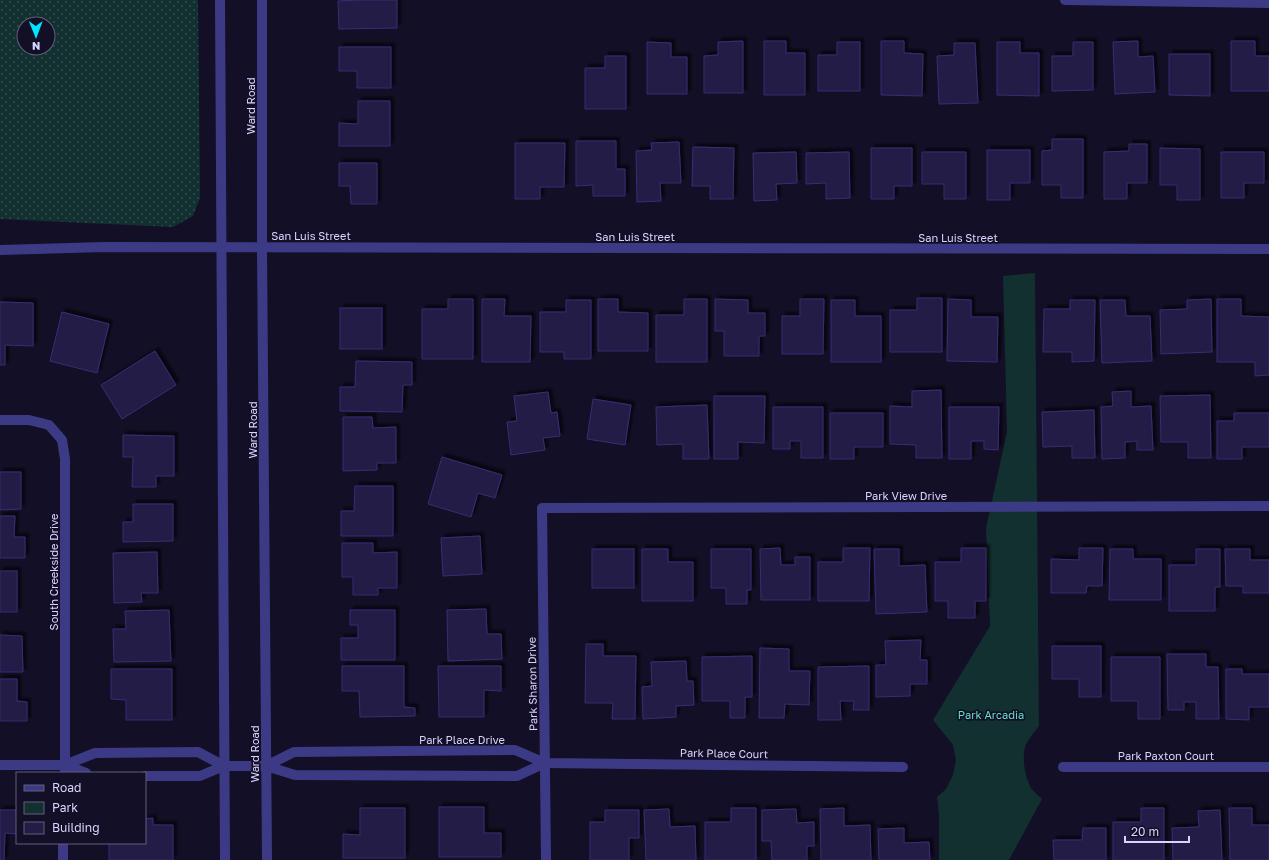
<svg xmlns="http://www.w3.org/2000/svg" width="1269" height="860" viewBox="0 0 1269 860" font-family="'Golos Text',sans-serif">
<defs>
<pattern id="grass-dots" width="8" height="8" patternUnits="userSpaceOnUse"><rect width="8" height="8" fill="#12302f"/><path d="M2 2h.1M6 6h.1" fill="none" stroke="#344d4e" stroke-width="1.8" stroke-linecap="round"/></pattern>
<filter id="shadow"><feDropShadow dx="3.5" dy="-3.5" stdDeviation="1" flood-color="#0009"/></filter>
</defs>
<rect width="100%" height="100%" fill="#130f26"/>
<!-- grass -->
<path fill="url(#grass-dots)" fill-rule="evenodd" d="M0 0H198L200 198 193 216 173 227 0 219ZM24 24H48V48H24Z"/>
<!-- park -->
<path fill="#12302f" d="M1035 273 1039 726C1034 733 1028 739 1025 747 1022 759 1025 777 1031 788 1034 792 1039 796 1042 799L1009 860H939V815L937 797 946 789 953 775 956 760 953 745 933 720 990 626 986 528 1007 432 1003 276Z"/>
<!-- building -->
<g fill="#241b47" stroke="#3b2d73" filter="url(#shadow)">
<path d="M358 0H397V28L339 29 338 1Z"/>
<path d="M743 41V93H704V56L718 55V42Z"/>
<path d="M764 41H786V53H805V95H764Z"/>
<path d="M881 41H904V53L923 54 922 96 881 95Z"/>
<path d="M1138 41V57L1153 56 1155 92 1115 94 1113 42Z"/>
<path d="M1231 41H1255V56H1269V91H1231Z"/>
<path d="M647 42 671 43V57H687V94H647Z"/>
<path d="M837 42H860V91H818V55H837Z"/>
<path d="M997 42H1020V53H1039V96L997 95Z"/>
<path d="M1073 42H1093V90L1052 91V56H1073Z"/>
<path d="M954 43H975L978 103 939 104 937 56 954 55Z"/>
<path d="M339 47H391V88H357V71H339Z"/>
<path d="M1169 54H1210V96L1169 95Z"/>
<path d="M605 56H626V109H585V68H605Z"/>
<path d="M358 101H390V146H339V123L358 124Z"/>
<path d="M1052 139H1083V198H1061V185H1042V151L1052 150Z"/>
<path d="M576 141H616V169H625V196H593V185L576 186Z"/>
<path d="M679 142 681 183H660L661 201 637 202 636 151 652 150 651 143Z"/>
<path d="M515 143H565L564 187H540V199H515Z"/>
<path d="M1129 144H1147V183H1127V199H1104V152L1129 151Z"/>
<path d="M693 147 734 148 733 199H710V186H692Z"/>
<path d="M871 148H912V186H894V199H871Z"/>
<path d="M1160 148 1200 149V200H1177V185H1160Z"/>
<path d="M987 150H1030V183H1010V200H987Z"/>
<path d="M796 152 797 183 776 184 777 200 754 201 753 153Z"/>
<path d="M849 152 850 198 826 199V183L806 184V153Z"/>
<path d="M922 152H966V199H944V184H922Z"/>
<path d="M1221 152H1264V183H1244V198H1221Z"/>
<path d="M339 163H377V204H351L350 186H339Z"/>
<path d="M917 298H942V352H890V310H917Z"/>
<path d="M448 299H473V359H422V309H448Z"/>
<path d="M482 299H505L504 316H531L530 362H482Z"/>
<path d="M598 299H618V312L648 313V351H598Z"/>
<path d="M684 299H707V362H656V315H684Z"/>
<path d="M715 299 748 300V313H765V336H759V356H724V331H715Z"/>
<path d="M800 299H824L823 354H782V316H800Z"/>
<path d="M948 299 971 300V317H998L997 362 947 361Z"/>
<path d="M1211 299 1212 352 1161 354 1160 310 1187 309V300Z"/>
<path d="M1217 299H1241V316L1269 317V375L1255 376V362H1217Z"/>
<path d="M566 300H591V359H564V352H540V312H566Z"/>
<path d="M831 300H855V316H881V362H831Z"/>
<path d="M1070 300H1095L1094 361 1072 362V352H1043L1044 309H1070Z"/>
<path d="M1100 300H1125L1126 316H1150L1152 361 1102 363Z"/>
<path d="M0 302 33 303V346L5 345V365H0Z"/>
<rect x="340" y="308" width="42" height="41"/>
<path d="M62 312 109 324 97 373 50 361Z"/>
<path d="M155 351 176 385 122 419 101 385Z"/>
<path d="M356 361 412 362V385H403L402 412 340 411V387H355Z"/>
<path d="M941 390 942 458H916V445L890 444V406L912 407V391Z"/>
<path d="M1131 391V407L1151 406 1153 450H1137V441L1125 442V458L1102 459 1101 407 1113 406 1112 392Z"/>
<path d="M548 392 551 413 557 412 560 436 543 438 545 450 511 455 507 422 517 421 514 396Z"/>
<path d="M1210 395 1211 458H1188V442H1161L1160 396Z"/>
<path d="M714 396H765L764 443 738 442V459H714Z"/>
<path d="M593 399 631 405 625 445 587 439Z"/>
<path d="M707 405 709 459H683V444L657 445 656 407Z"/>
<path d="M773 407H823V458H801V441H790V449H773Z"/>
<path d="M949 407H999L998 450 984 449V441H971V459H949Z"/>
<path d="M1094 410 1095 458H1072V446L1043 447 1042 412Z"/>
<path d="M830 413H883V447H854V459H830Z"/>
<path d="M1234 413H1269V447H1242V459H1217V421H1234Z"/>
<path d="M343 417H372L373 428 396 427V463H377V470L343 471Z"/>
<path d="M123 435 174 436V476H156V487H132L133 457H123Z"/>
<path d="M442 457 502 475 495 498 478 493 471 517 428 504Z"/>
<path d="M0 472H21V509L0 510Z"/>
<path d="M355 486H393V536H341V511H354Z"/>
<path d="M133 504H173V541L123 542V522H133Z"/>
<path d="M0 516H15L14 537H25V558H0Z"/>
<path d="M480 536 482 574 443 576 441 538Z"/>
<path d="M342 543H373V553L397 552V588H378V595H353V577H342Z"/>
<path d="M780 548 781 565H795V557H810V600H761L760 549Z"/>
<path d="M843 548H870L869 601H818V562H843Z"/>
<path d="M961 548H986V601H975V618H948V601H935V562H961Z"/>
<path d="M1079 548H1103L1102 586H1087L1086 593H1051V559L1079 560Z"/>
<rect x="592" y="549" width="42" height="39"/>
<path d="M642 549H668V562H693V601H642Z"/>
<path d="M711 549H751V590H747V604H726V588H711Z"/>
<path d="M874 549H899V566L925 565 927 612 876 614Z"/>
<path d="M1110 549H1133V559H1161V600H1109Z"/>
<path d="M1196 549H1220V587H1215V611H1169V565H1196Z"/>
<path d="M1225 549H1250V560H1269V593H1243V586H1226Z"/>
<path d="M157 552 158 593H141L142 602 114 603 113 553Z"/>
<rect x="0" y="571" width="17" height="41"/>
<path d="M486 609 487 634H501L502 659 448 661 447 610Z"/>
<path d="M169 610 171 661 114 662 113 629H126L125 611Z"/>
<path d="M350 610H395V660H341V638H358V625H350Z"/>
<path d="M0 635 22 636 23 672H0Z"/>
<path d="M921 640 920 660H927V684H910V696L876 697V665H886L885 641Z"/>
<path d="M586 644H603V656H636L635 719H612L613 703H585Z"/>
<path d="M1052 646H1101V697H1079V679H1052Z"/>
<path d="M760 648 789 649V671H810L809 705 785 704 784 718H759Z"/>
<path d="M1167 654H1206V667H1218L1219 719H1196V702H1184V710H1168Z"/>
<path d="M752 656V697H745V718H730V701H702V657Z"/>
<path d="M1111 657H1160V719H1138V701H1111Z"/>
<path d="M686 661 687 681H693L694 705 676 706V717L643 719 642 687 652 686 651 662Z"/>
<path d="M342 666H404V707L415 708V716L360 717 359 691H342Z"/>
<path d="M438 666H501V691L484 690V717H439Z"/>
<path d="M869 666V710H853L854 701H840L841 720H818V667Z"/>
<path d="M111 669H172V720H126V700L111 699Z"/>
<path d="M1226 669H1242V674H1269V707H1249V720L1226 719Z"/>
<path d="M0 679H17V701L27 702V721H0Z"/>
<path d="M439 807H484V833H501V857H439Z"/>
<path d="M360 808H405V858H343V834L360 835Z"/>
<path d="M731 808H756V860H705V822H731Z"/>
<path d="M844 808V826L870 825 871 860H821L820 809Z"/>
<path d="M1141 808H1164V860H1113V822H1141Z"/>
<path d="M1229 808H1252V825H1269V860H1230Z"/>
<path d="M669 809 670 827 695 826 696 860H646L644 810Z"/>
<path d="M796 809 797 823 814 822V846H807V860H772L771 841H762V810Z"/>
<path d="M0 810H17V834L5 833 4 860H0Z"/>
<path d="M605 810H639V838H629V860H590V822H605Z"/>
<path d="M1220 810 1222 860H1173L1172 828 1199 827 1198 811Z"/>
<path d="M153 818V825H173V860H109V843H145V819Z"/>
<path d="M904 828V843L929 842 930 860H879L878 829Z"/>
<path d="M1083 828H1106V860H1054L1053 840H1082Z"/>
</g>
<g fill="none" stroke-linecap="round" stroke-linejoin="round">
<!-- minor -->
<g stroke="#3d3a85" stroke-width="10">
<path d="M220 0 225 860"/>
<path d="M262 0V247L267 860"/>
<path d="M1065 0 1269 3"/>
<path d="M0 250 104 247 1269 249"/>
<path d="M0 420H29L49 425 62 440 65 459V773"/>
<path d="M0 765H65L86 773"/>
<path d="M65 765 95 753 198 752 224 766H266L295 775 517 776 545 763"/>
<path d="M266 766 294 752 515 750 545 763 903 767"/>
<path d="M1063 767H1269"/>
<path d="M145 776H200L224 766"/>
<path d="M63 860V843"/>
<path d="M546 860 542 508 1269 506"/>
</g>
</g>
<g text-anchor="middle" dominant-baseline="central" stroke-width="3.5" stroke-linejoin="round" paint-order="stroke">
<!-- street labels -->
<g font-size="11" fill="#d9d4ff" stroke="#130f26">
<text transform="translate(250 106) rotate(-90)">Ward Road</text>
<text x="311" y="235">San Luis Street</text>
<text x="635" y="236">San Luis Street</text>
<text x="958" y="237">San Luis Street</text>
<text transform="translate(252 430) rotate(-90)">Ward Road</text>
<text x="906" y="495">Park View Drive</text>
<text transform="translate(53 572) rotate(-90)">South Creekside Drive</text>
<text transform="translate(532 684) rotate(-91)">Park Sharon Drive</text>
<text x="462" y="739">Park Place Drive</text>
<text transform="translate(724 753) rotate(1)">Park Place Court</text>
<text transform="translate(254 754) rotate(-90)">Ward Road</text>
<text x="1166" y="755">Park Paxton Court</text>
</g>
<!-- park labels -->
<g font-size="11" fill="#5fe0c0" stroke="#130f26">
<text x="991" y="714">Park Arcadia</text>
</g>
</g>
<!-- legend -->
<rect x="16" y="772" width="130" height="72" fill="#130f26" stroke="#625e7d"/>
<rect x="24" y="785" width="20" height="6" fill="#3d3a85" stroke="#625e7d"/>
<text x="52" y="792" font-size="12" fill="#d9d4ff">Road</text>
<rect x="24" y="802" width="20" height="12" fill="#12302f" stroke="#625e7d"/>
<text x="52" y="812" font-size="12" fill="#d9d4ff">Park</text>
<rect x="24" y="822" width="20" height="12" fill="#241b47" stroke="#625e7d"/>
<text x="52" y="832" font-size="12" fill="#d9d4ff">Building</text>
<!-- north arrow -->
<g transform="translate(36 36) rotate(179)"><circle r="19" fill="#130f26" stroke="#625e7d"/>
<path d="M0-3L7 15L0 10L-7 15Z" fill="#00e5ff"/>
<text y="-6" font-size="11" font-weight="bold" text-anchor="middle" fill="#d9d4ff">N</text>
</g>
<!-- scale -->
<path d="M1125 836v6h64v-6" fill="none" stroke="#d9d4ff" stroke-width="2"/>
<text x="1131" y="836" font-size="12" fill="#d9d4ff" stroke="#130f26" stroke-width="3" paint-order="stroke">20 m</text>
</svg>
